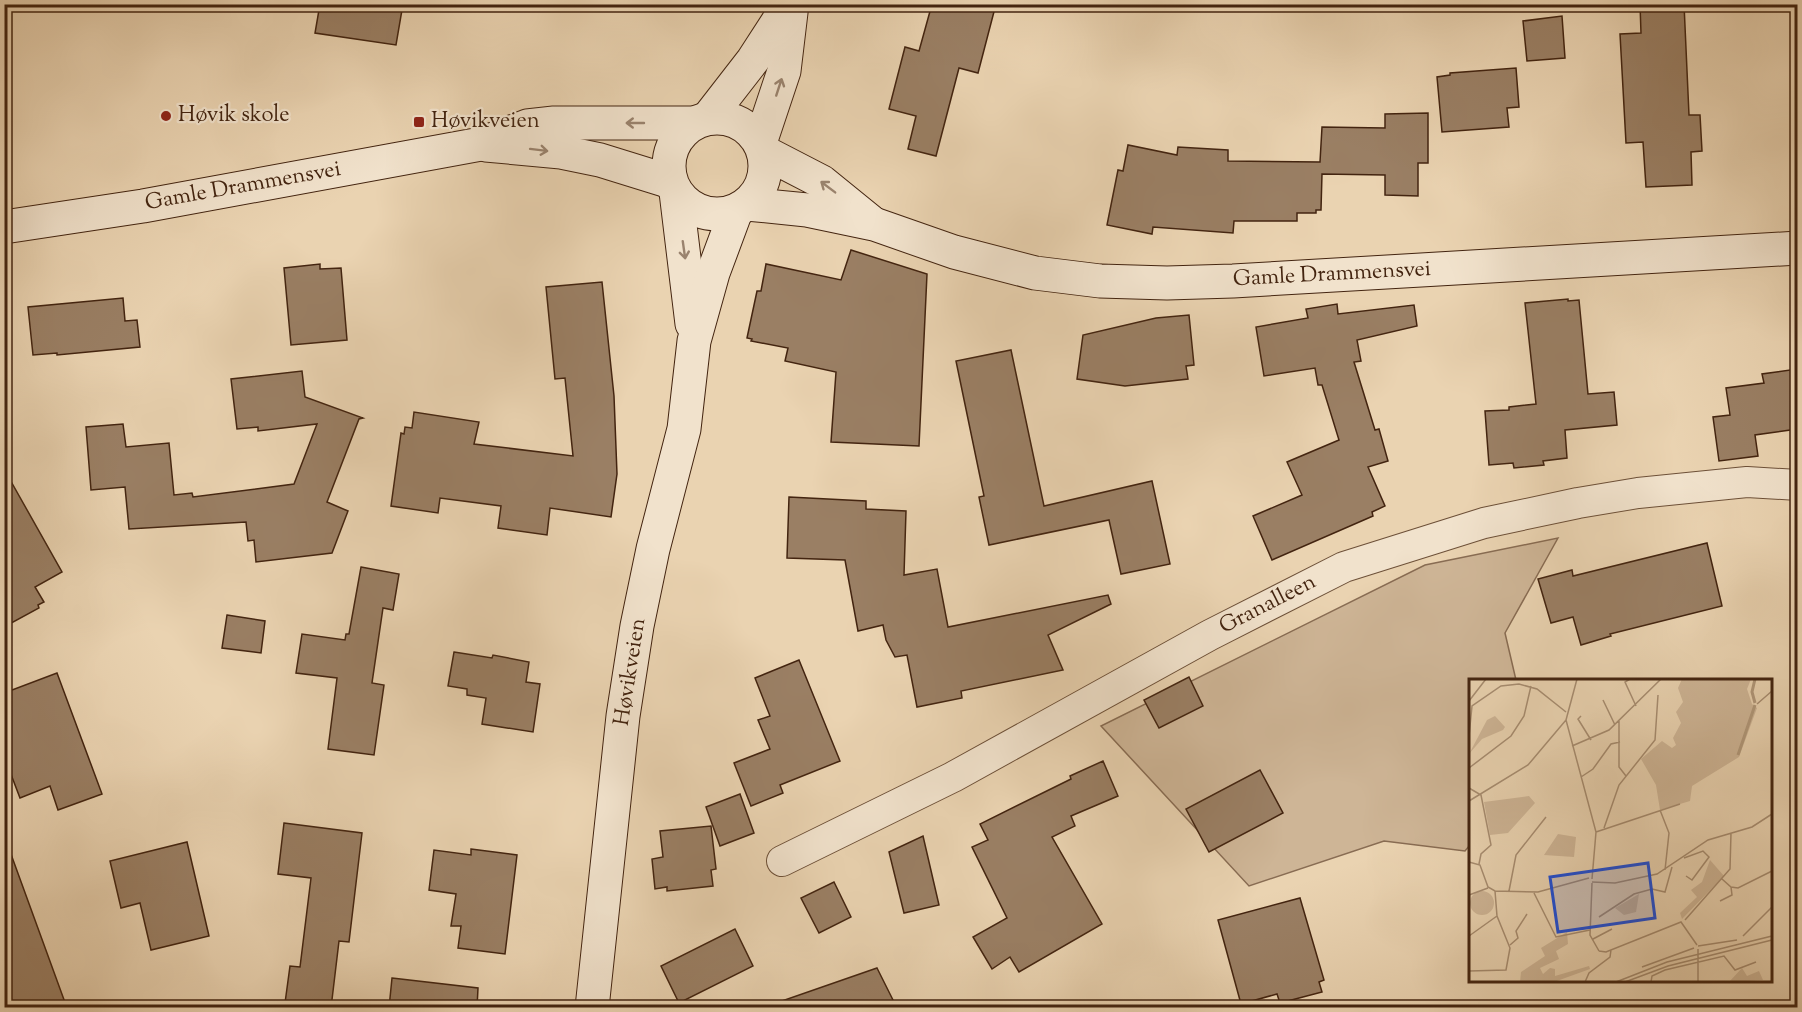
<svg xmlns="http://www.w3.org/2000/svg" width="1802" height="1012" viewBox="0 0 1802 1012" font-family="'Sorts Mill Goudy',serif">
<rect width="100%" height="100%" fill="#ead3b1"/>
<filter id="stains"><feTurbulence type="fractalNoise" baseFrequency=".00333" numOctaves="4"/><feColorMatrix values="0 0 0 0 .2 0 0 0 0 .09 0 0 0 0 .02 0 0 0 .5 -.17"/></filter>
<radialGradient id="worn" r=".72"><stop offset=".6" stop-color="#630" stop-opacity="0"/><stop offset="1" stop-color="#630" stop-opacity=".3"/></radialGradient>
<!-- green -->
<path fill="#ceb596" stroke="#886c53" stroke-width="1.5" d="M1558 538 1505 633 1516 680H1470V845L1465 851 1384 841 1249 886 1101 726 1425 565Z"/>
<!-- building -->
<g fill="#9a7f64" stroke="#432410" stroke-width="1.5">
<path d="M320 4H403L396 45 315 33Z"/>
<path d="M932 4H996L978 73 959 68 936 156 908 149 916 116 889 109 905 47 919 51Z"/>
<path d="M1640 4H1684L1689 115H1700L1702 151 1691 152 1692 185 1646 187 1643 142 1626 143 1620 34 1641 33Z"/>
<path d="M1562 16 1565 58 1527 61 1523 21Z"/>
<path d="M1516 68 1519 107 1507 108 1509 127 1442 132 1437 77 1450 75V73Z"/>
<path d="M1428 113V163H1418V196L1385 195V175L1322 174 1321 210H1316V213H1297V221H1234L1233 233 1153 227 1152 234 1107 225 1118 170 1123 171 1128 145 1177 155 1178 147 1228 150V161L1320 162 1322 127 1385 128V114Z"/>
<path d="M851 250 927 274 919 446 831 442 836 372 785 361 788 348 751 341 752 339 747 338 757 291H761L766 264 841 280Z"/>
<path d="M320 264V269L341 268 347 340 291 345 284 268Z"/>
<path d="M602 282 614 396 617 474 611 517 550 508 547 535 498 528 501 506 440 498 438 513 391 506 401 433 404 434 405 427 412 428 414 412 479 422 474 444 573 456 565 378 555 379 546 287Z"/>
<path d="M123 298 125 321 137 320 140 347 57 355V353L33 355 28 307Z"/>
<path d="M1568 299V301L1579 300 1588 394 1614 392 1617 425 1565 430 1567 458 1543 461 1544 465 1514 468 1513 463 1489 465 1485 411 1509 410V407L1536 404 1525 303Z"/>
<path d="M1337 304 1338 314 1414 305 1417 326 1357 340 1361 361 1354 362 1375 430 1379 429 1388 461 1368 467 1385 506 1372 512 1373 516 1272 560 1253 516 1302 495 1287 462 1339 440 1322 385H1318L1315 368 1264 376 1256 327 1308 318 1306 309Z"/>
<path d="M1189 315 1194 365 1186 366 1188 379 1125 386 1077 379 1083 335 1156 318Z"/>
<path d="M1011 350 1044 506 1152 481 1170 564 1121 574 1109 520 989 545 979 497 984 496 956 361Z"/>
<path d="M1797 369V429L1755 435 1758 456 1719 461 1713 417 1730 415 1726 388 1764 383 1762 374Z"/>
<path d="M302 371 305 397 363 418 359 419 327 502 348 511 332 553 256 562 254 540 248 541 246 522 129 529 125 487 91 490 86 427 123 424 126 447 169 443 174 495 192 493 193 497 294 484 317 424 258 431V427L237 429 231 379Z"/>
<path d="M4 469 62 572 35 587 44 602 38 605 39 608 4 627Z"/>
<path d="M789 497 866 501V509L906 511 904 575 937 569 948 627 1108 595 1111 604 1048 635 1063 670 961 691 962 698 917 707 907 655 895 657 886 640 883 625 858 631 845 560 787 558Z"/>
<path d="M1707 543 1722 606 1610 634 1611 636 1581 645 1573 617 1551 623 1538 579 1572 570 1573 576Z"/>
<path d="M361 567 399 574 393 610 383 608 372 683 384 685 374 755 328 749 337 678 296 673 302 634 345 640 346 634H349Z"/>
<path d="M227 615 265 621 261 653 222 648Z"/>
<path d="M454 652 492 658 493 655 529 662 526 682 540 684 533 732 482 724 486 698 467 695V689L448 686Z"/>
<path d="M799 660 840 761 780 785 783 793 751 806 734 763 770 749 758 720 770 716 755 678Z"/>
<path d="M57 673 102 794 58 810 50 786 20 798 4 756V693Z"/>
<path d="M1189 677 1203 706 1159 728 1144 700Z"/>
<path d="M1103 761 1118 796 1071 816 1075 826 1052 837 1102 924 1019 972 1010 957 992 969 973 937 1007 918 972 847 988 840 980 824 1071 779 1070 776Z"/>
<path d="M1260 770 1283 813 1209 852 1186 809Z"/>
<path d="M740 794 754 833 720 846 706 807Z"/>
<path d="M284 823 362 833 349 942 339 941 331 1008 285 1003 290 966 300 967 311 878 278 874Z"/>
<path d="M711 826 716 869 711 870 713 886 667 891V887L655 889 652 859 663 857 660 831Z"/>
<path d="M923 836 939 905 904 913 889 852Z"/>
<path d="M187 842 209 936 151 950 140 903 121 908 110 861Z"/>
<path d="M4 846H8L67 1008H15L4 979Z"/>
<path d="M471 849 517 855 505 954 458 948 461 926H451L456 894 429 890 434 850 471 855Z"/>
<path d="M834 882 851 917 819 933 801 898Z"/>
<path d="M1300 898 1324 980 1319 982 1322 992 1280 1003 1277 994 1241 1004 1218 920Z"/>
<path d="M735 929 753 966 679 1003 661 966Z"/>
<path d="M877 968 897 1008H776V1003Z"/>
<path d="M392 978 478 988 477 1008H389Z"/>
</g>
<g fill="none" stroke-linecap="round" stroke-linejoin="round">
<defs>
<path id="minor" d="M782 861 953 777 1210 635 1344 567 1484 523 1578 503 1638 493 1747 482 1798 485"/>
<g id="secondary">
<circle cx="717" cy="166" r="48"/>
<path d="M708 118 753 60 788 6"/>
<path d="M760 143 784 71 792 4"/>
<path d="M486 145 561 152 600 160 671 182"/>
<path d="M764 152 822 182 870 221"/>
<path d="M676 192 692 324"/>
<path d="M747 204 807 210 874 224 954 252 1035 273 1100 281 1167 283 1233 281 1798 248"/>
<path d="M4 227 143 206 481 144 527 126 554 123H694"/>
<path d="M592 1008 623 716 637 626 653 549 684 429 694 341 713 273 736 211"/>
</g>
</defs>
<!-- minor casing -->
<use href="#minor" stroke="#6d5038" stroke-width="32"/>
<!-- secondary casing -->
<use href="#secondary" stroke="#432410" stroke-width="35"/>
<!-- minor -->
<use href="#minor" stroke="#f1e2cc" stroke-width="30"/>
<!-- secondary -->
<use href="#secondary" stroke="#f1e2cc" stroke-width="33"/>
</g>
<!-- one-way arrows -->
<defs><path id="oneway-shaft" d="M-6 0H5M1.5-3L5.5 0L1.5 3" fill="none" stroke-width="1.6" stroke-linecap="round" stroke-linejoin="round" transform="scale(1.5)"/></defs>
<g stroke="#9a836e">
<use href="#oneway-shaft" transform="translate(779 87) rotate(-72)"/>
<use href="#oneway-shaft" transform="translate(635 123) rotate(-180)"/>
<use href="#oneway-shaft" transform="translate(539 150) rotate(7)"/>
<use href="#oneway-shaft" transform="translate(828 187) rotate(-143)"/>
<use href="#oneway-shaft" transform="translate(684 250) rotate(82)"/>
</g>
<!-- markers -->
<g fill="#8f2418" stroke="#f1e2cc" stroke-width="2">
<circle cx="166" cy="116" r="6"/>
<rect x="413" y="116" width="12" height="12" rx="3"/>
</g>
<g text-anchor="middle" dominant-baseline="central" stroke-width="4.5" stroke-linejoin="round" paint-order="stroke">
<!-- poi labels -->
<g font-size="22" fill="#432410" stroke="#f1e2cc" text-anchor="start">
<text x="178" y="116">Høvik skole</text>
<text x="431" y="122">Høvikveien</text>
</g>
<!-- street labels -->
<g font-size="22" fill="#432410" stroke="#f1e2cc">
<text transform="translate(243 187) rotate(-10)">Gamle Drammensvei</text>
<text transform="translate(1332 275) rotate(-3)">Gamle Drammensvei</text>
<text transform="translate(1268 605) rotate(-27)">Granalleen</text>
<text transform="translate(631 672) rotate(-81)">Høvikveien</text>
</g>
</g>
<!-- overview -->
<g transform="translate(1469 679)">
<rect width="303" height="303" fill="#ead3b1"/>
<path d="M213 0H282L278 10 283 25 288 29 270 78 223 107 221 122 191 131 187 106 172 80 193 62 203 69 207 66 204 59 212 44 207 33 214 23 209 9ZM26 37 36 48 34 51 13 60 0 75 18 41ZM60 117 66 124 39 154 21 156 15 123ZM89 155 107 158 105 178 75 176ZM241 181 255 197 213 240 211 234 228 218 222 211 233 203ZM1 224a12 12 0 1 1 24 0a12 12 0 1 1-24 0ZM170 215 167 233 155 236 146 229ZM98 253 99 265 87 272 90 280 71 289 74 295 81 289 86 290V297L120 287 121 290 85 303H51L52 293 76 277 72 269ZM273 289 278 297 290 292 294 301 260 303Z" fill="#ceb596"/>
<path fill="none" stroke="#b1987a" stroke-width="3" d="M286 24 283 13 286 0M269 76 286 26"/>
<path fill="none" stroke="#a78d71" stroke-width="1.5" d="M108 0 97 41 127 153 123 200M161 0 156 3 167 27M134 21 146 46M0 22 17 0M288 25 303 12M112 37 109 40 122 61M150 42V88L157 97M0 57 3 27 32 7 50 5 68 10 97 33M103 67 140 51 192 0M0 89 42 57 55 37 62 7M112 98 124 90 142 65 151 63M0 109 12 116 22 166 12 175 10 185M0 122 59 86 97 41M191 131 200 154 196 191M135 149 150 106 186 61 189 16M127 153 211 125M215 179 234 172 240 178 223 201 217 197M0 183 11 186 19 208 26 212 69 213 120 199M253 200 262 208 269 209 303 192M123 203 146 204 188 195 239 161 283 148 303 135M123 204 121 256 130 272M40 212 47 176 77 138M65 214 87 258 121 251M0 216 19 209M251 222 263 216 262 208M130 238 165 215 183 210 196 213 203 188M216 241 261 190 262 154M0 257 28 237M274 257 303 228M124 260 143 250M41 266 49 259 47 252 58 235M229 267 268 261M229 270V303M130 272 137 273 212 243 228 266M173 288 225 269M0 292 37 291 41 269 28 237 26 212M116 303 120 294 141 278 142 271M147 303 198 283 303 257M156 303 199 287 303 261M182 303 183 297 196 291 255 277 266 291 287 283"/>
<path fill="#1d4ed8" fill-opacity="0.15" stroke="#1d4ed8" stroke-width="3" d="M179 184 186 239 89 253 81 198Z"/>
<rect width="303" height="303" fill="none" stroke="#432410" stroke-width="3"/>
</g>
<!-- margin -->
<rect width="1802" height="1012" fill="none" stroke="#ead3b1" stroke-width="24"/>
<rect x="6" y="6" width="1790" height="1000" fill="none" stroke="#432410" stroke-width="3"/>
<rect x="12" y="12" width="1778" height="988" fill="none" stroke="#432410" stroke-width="1.5"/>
<rect width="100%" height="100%" filter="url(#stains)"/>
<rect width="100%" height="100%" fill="url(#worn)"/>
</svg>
